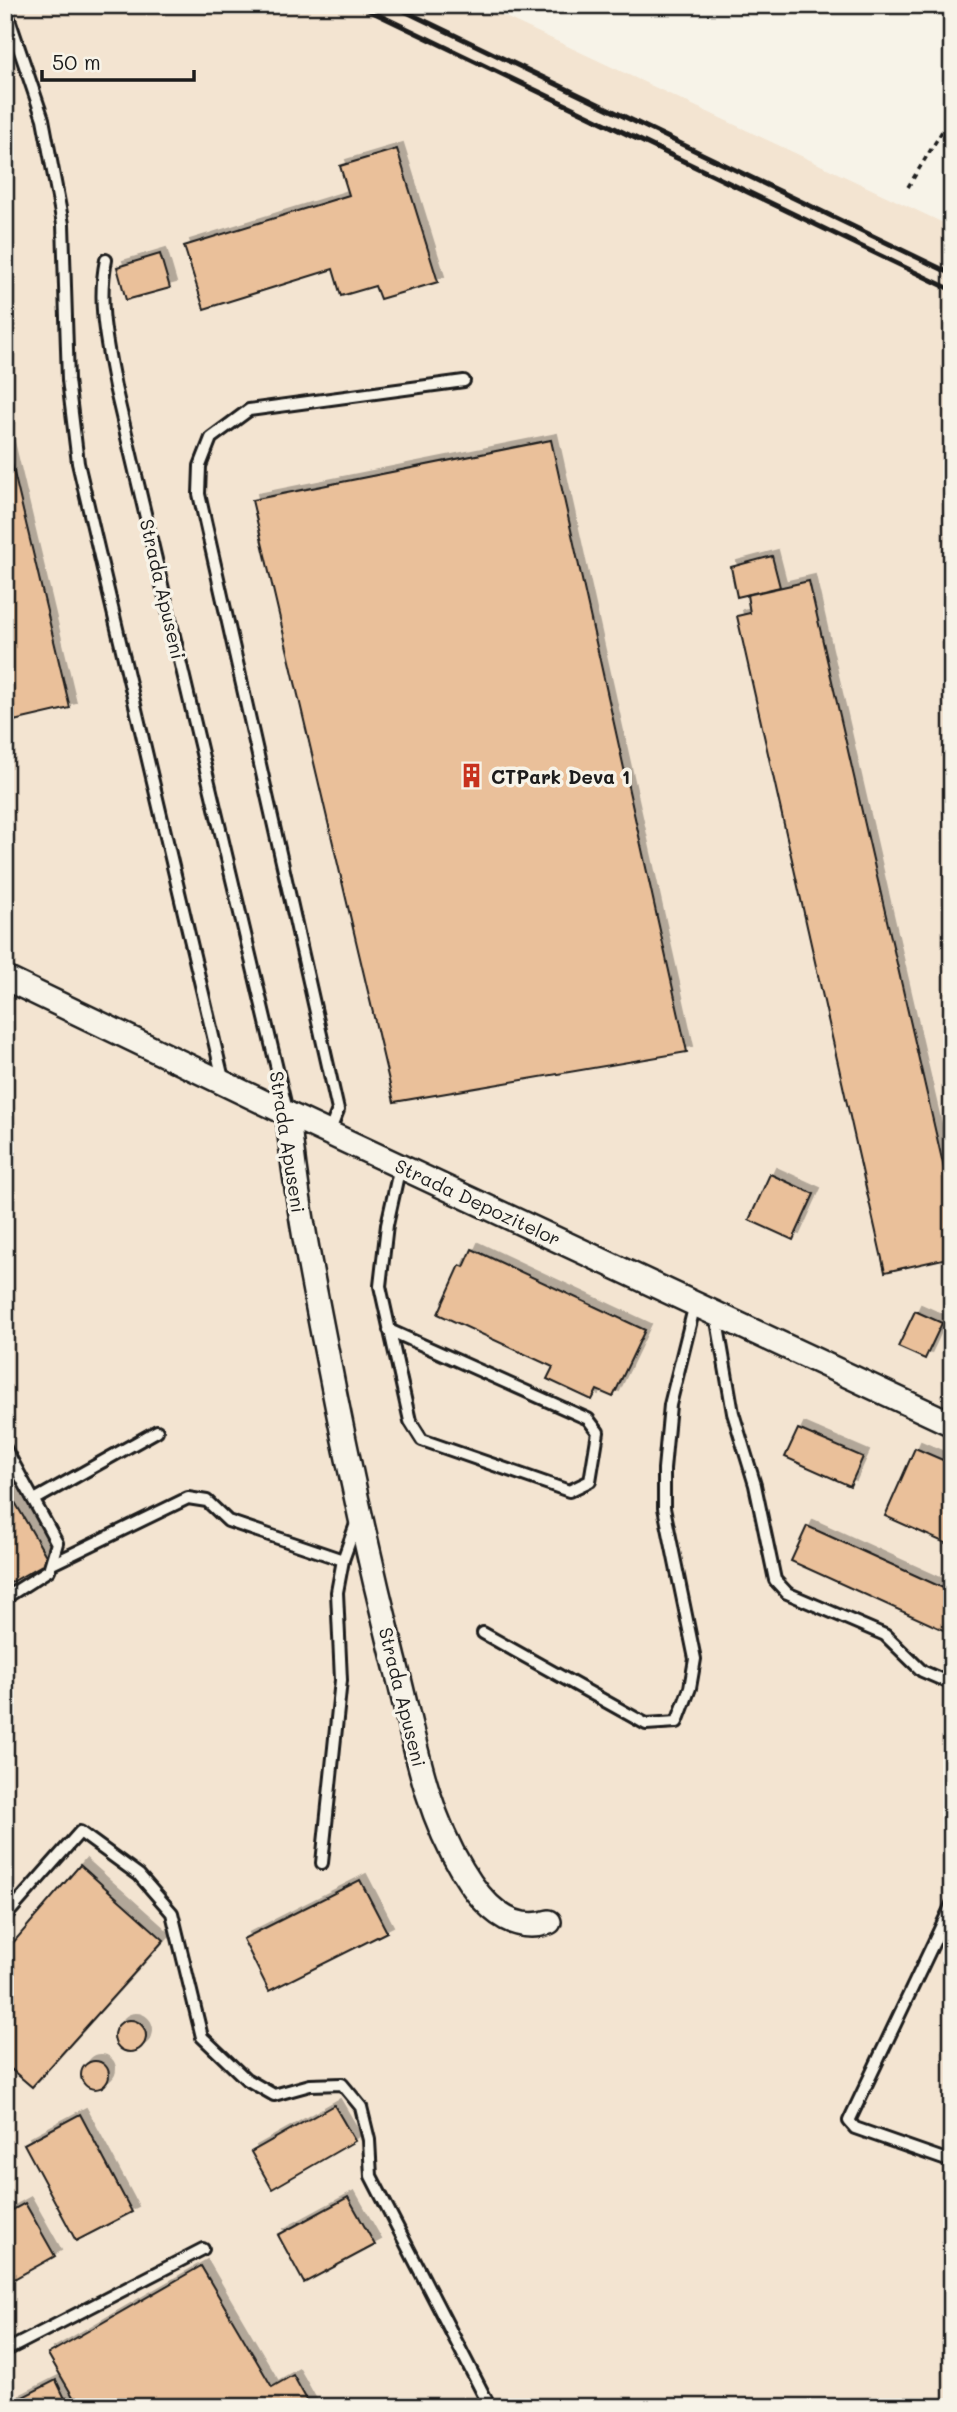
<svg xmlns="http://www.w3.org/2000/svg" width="957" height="2412" viewBox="0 0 957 2412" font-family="Mali,sans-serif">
<defs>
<filter id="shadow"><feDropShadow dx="6" dy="-6" stdDeviation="0" flood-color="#0004"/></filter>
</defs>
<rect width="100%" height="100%" fill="#f7f3e8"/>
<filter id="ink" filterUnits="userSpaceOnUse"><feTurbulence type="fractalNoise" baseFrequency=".0143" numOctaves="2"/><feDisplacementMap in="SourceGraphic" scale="14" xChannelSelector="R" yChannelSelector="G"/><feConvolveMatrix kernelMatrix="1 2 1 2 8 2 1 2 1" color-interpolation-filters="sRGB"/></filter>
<g filter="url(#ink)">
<!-- built -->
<path fill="#f3e4d1" d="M5 5H480L952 227V2407H5Z"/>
<!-- building -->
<g fill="#eac09a" stroke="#1c1c1c" stroke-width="2" filter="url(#shadow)">
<path d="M397 149 438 282 380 299 375 286 341 296 333 269 204 309 184 246 349 195 340 166Z"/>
<path d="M160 254 170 288 126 300 117 267Z"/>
<path d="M5 435 70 708 5 723Z"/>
<path d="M551 440 687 1052 394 1102 252 500Z"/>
<path d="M772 556 780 587 737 597 731 567Z"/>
<path d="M809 581 952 1203V1257L885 1272 737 616 750 613 747 595Z"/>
<path d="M770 1174 814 1194 793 1240 749 1220Z"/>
<path d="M472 1249 645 1330 613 1397 597 1390 592 1400 547 1379 553 1367 438 1314 460 1265 464 1267Z"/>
<path d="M915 1311 942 1323 925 1359 898 1347Z"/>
<path d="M798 1429 863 1457 850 1486 785 1457Z"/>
<path d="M915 1448 952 1464V1546L885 1516Z"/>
<path d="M5 1485 49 1561 5 1586Z"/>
<path d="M807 1526 952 1592V1634L791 1561Z"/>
<path d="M80 1865 164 1940 32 2087 5 2064V1952Z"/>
<path d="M360 1880 387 1932 269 1991 243 1939Z"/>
<circle cx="130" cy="2036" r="16"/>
<circle cx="95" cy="2075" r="14"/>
<path d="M334 2105 355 2141 272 2189 251 2152Z"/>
<path d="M80 2114 132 2212 76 2241 24 2144Z"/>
<path d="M348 2197 375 2245 304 2283 278 2235Z"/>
<path d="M25 2203 55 2256 5 2284V2214Z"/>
<path d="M201 2266 272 2387 293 2375 311 2407H79L48 2354Z"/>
<path d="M56 2380 69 2407H5V2406Z"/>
</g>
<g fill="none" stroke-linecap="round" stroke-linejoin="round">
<defs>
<g id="service">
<path d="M5 7 43 119 63 224 68 380 78 463 224 1083"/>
<path d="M106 260C97 303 107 344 115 387L287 1111"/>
<path d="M329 1133 338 1110 199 494 200 466 211 438 249 410 464 381"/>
<path d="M716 1315 733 1413 755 1485 775 1580 787 1593 885 1635 922 1671 952 1684"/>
<path d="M389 1330 588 1419 598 1432 590 1481 569 1491 422 1440 410 1421 380 1286 387 1225 400 1166"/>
<path d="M5 1448 57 1543 49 1570 5 1598"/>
<path d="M36 1499 157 1431"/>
<path d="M54 1563 188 1498 207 1501 228 1521 343 1560"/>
<path d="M483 1633 646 1724 677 1722 690 1688 695 1659 664 1508V1469L670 1405 695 1304"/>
<path d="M322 1863 341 1680 337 1592 343 1560 357 1521"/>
<path d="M952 1904 849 2121 855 2128 952 2162"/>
<path d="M5 1917 80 1832 139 1875 172 1913 202 2037 246 2079 274 2095 310 2085 342 2084 361 2107 369 2140 371 2176 490 2407"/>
<path d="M5 2351 203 2249"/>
</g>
<g id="minor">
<path d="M5 978 288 1114 952 1424"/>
<path d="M288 1114C295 1192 310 1267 325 1344 345 1450 368 1555 394 1659 413 1731 423 1806 462 1870 481 1902 509 1935 549 1922"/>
</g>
</defs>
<!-- service casing -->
<use href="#service" stroke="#1c1c1c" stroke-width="16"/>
<!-- minor casing -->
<use href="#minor" stroke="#1c1c1c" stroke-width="28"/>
<!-- path -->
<path stroke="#1c1c1c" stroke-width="3.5" stroke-dasharray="5 5" stroke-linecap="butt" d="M908 187 952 115"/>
<!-- service -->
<use href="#service" stroke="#f7f3e8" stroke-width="10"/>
<!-- minor -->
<use href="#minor" stroke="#f7f3e8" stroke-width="23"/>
<!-- rail -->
<g stroke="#1c1c1c" stroke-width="5">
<path d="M358 5 952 290"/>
<path d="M392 5 952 274"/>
</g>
</g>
</g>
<!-- icons -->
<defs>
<symbol id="building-bare" viewBox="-9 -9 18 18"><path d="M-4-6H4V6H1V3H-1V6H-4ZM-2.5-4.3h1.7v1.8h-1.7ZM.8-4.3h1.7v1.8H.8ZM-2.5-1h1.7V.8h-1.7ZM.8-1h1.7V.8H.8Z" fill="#c8321e" stroke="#f7f3e8" stroke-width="2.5" paint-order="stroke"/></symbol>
</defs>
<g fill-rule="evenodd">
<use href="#building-bare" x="454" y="758" width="35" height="35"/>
</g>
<g text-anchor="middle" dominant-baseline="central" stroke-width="7" stroke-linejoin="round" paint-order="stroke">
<!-- street labels -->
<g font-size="19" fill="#1c1c1c" stroke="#f7f3e8">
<text transform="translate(163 589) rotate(77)">Strada Apuseni</text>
<text transform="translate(288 1142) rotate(81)">Strada Apuseni</text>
<text transform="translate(478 1202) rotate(25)">Strada Depozitelor</text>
<text transform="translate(403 1697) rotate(76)">Strada Apuseni</text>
</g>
<!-- poi labels -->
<g font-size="19" font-weight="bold" fill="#1c1c1c" stroke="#f7f3e8" text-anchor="start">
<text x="491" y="776">CTPark Deva 1</text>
</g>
</g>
<!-- margin -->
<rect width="957" height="2412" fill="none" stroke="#f7f3e8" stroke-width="28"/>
<rect x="14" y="14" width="929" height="2384" fill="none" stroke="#1c1c1c" stroke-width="2.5" filter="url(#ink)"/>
<!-- scale -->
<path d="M42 70v10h152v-10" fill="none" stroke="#1c1c1c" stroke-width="3.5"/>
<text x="52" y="70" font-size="21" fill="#1c1c1c" stroke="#f7f3e8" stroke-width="5" paint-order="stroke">50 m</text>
</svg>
